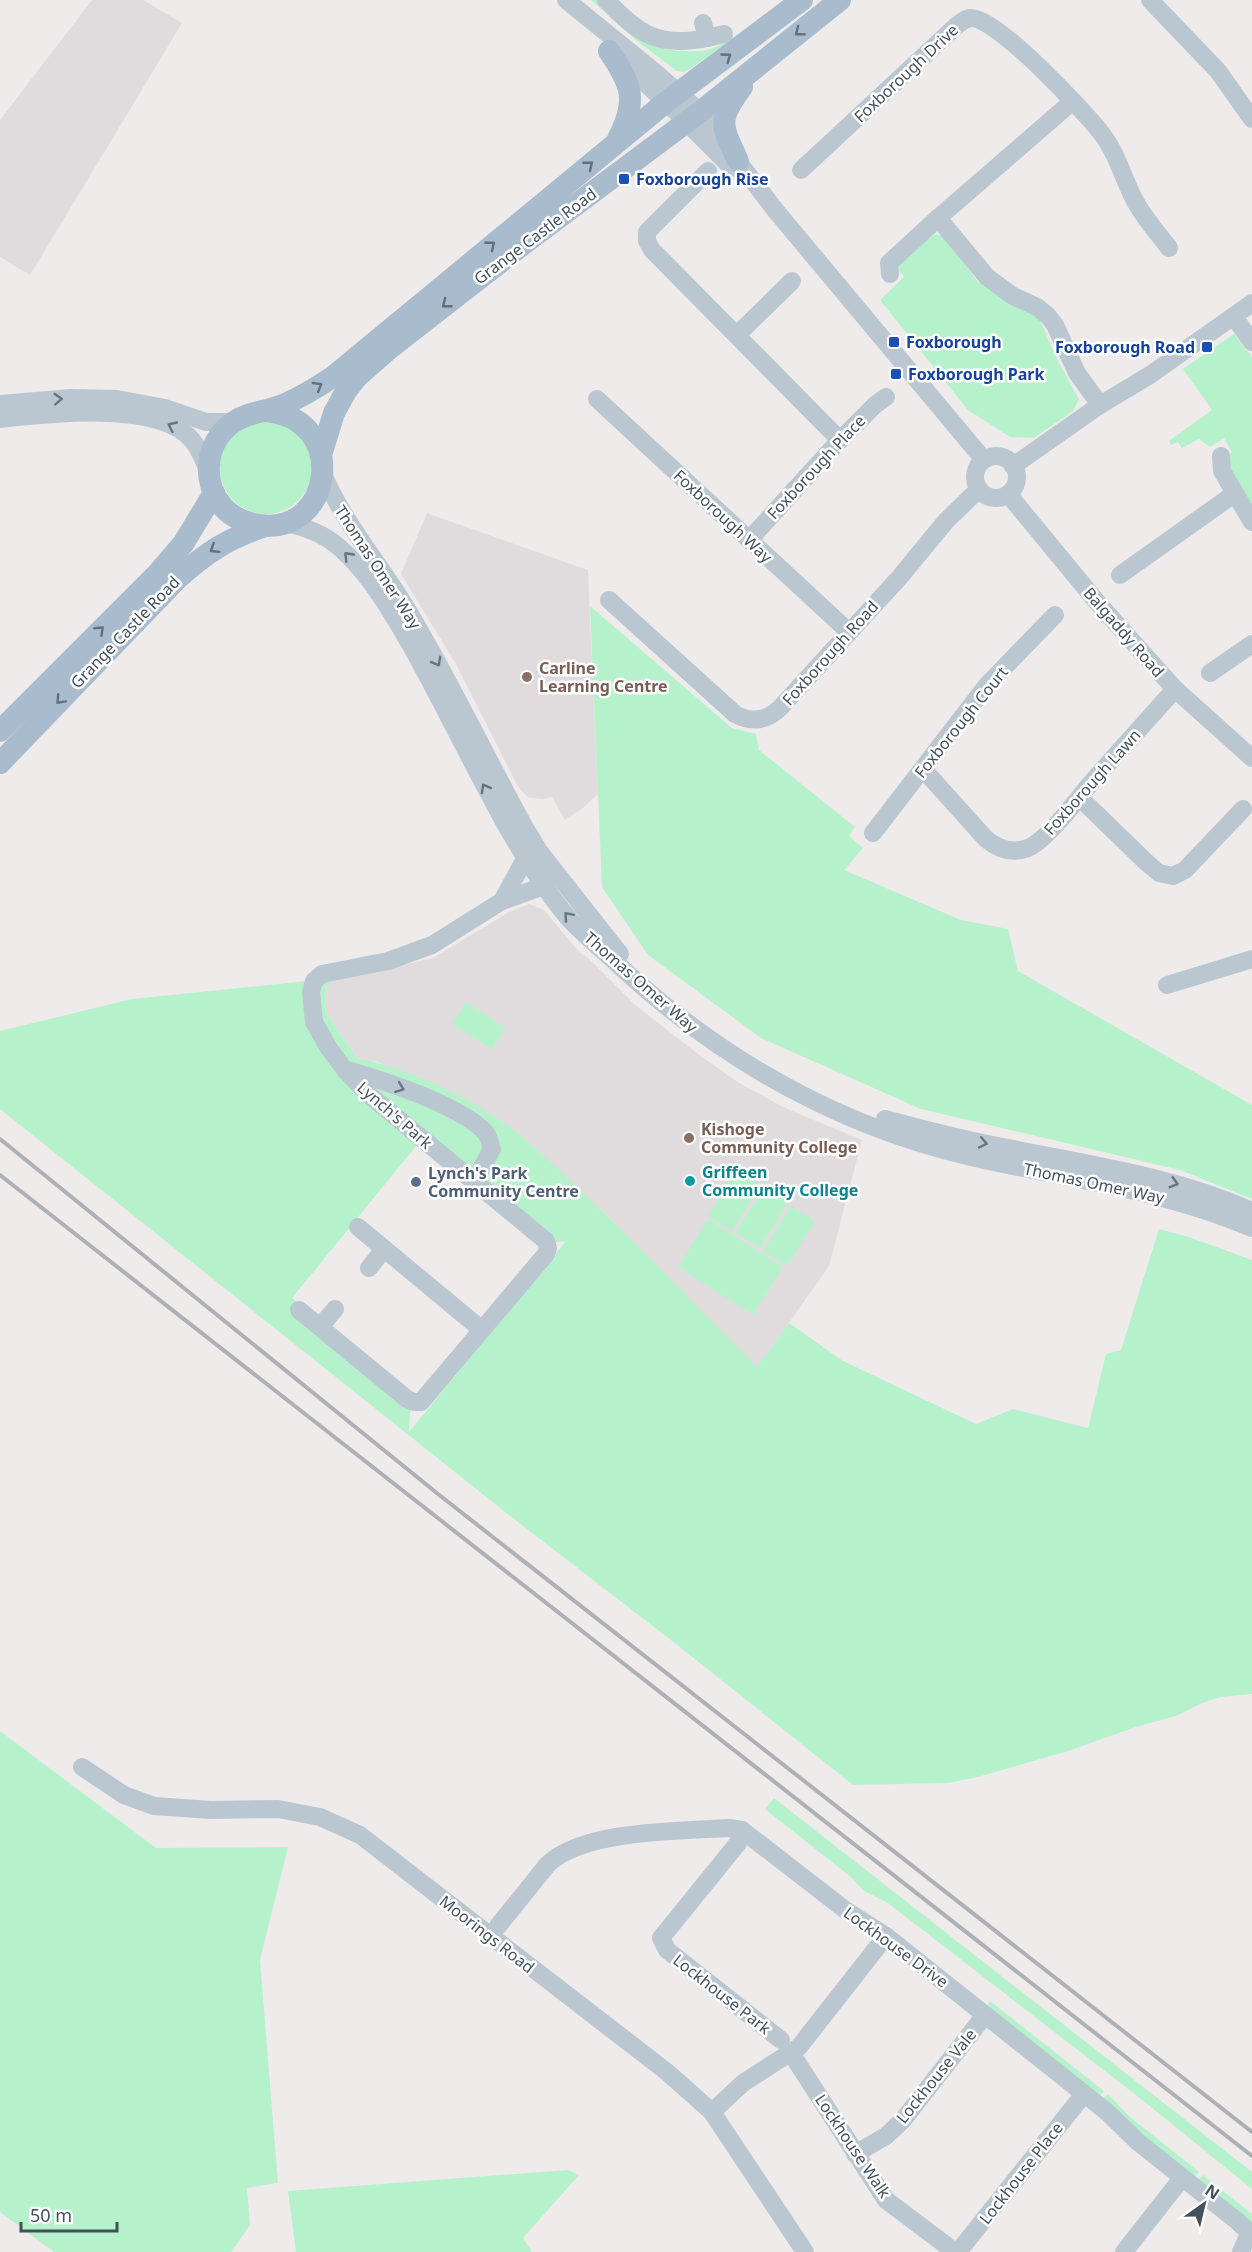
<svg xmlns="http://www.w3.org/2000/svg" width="1252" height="2252" viewBox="0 0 1252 2252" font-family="'Noto Sans',sans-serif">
<rect width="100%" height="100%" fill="#efebeb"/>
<!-- education -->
<g fill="#e0dcdd">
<path d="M92 0H143L182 23 30 275 0 257V120Z"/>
<path d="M427 513 588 570 598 794 583 808 565 820 552 797 545 799 529 798 518 787 456 664 401 574Z"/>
<path d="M529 904 544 910 580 953 588 958 634 1004 698 1054 739 1083 785 1108 862 1140 829 1266 757 1368 601 1210 520 1135 474 1104 440 1087 377 1062 357 1058 326 1012 325 988 336 978 367 973 433 958 509 912Z"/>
</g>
<!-- green -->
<g fill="#b5f2cb" fill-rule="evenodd">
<path d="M591 0H598C624 25 645 51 684 51 705 52 710 51 728 40L729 41 690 69 684 72 677 71 637 41Z"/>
<path d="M935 234 945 237 977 281 1017 304 1040 320 1057 359 1079 399 1073 411 1034 438 1010 437 968 410 880 300 904 277 899 271 898 265 902 260Z"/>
<path d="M1234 334 1252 357V514L1224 459 1232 452 1224 438 1210 447 1199 439 1182 448 1178 442 1171 445 1169 441 1212 410 1183 369Z"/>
<circle cx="266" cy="468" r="46"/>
<path d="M590 606 732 728 756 734 759 750 855 827 849 836 863 848 844 870 961 920 1008 929 1018 971 1252 1105V1199L1180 1170 921 1109 761 1038 648 955 602 887Z"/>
<path d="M336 978 325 988 326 1012 357 1058C412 1069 477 1100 520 1135 556 1165 590 1199 623 1232 668 1276 712 1322 757 1367L789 1323 843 1361 976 1424 1013 1409 1088 1428 1106 1354 1121 1350 1159 1229 1189 1237 1252 1260V1694L1220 1697 1200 1704 1176 1716 1136 1727 1068 1751 978 1777 948 1783 853 1785 676 1644 505 1512 0 1109V1031L132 999ZM417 1145 540 1245 566 1241 409 1432 411 1395 292 1298Z"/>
<path d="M466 1002 506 1028 492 1049 452 1024Z"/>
<path d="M736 1171 760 1186 732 1231 708 1216Z"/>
<path d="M764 1188 788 1203 760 1248 735 1233Z"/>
<path d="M791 1206 815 1221 787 1266 763 1251Z"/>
<path d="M708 1219 783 1267 753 1315 678 1267Z"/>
<path d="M0 1731 156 1848 288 1847 260 1960 278 2183 247 2188 250 2225 231 2252H54L0 2212Z"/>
<path d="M774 1798 1252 2172V2189L1141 2099 888 1903 864 1891 851 1877 765 1809Z"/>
<path d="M990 2001 1104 2091 1099 2097 986 2007Z"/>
<path d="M1108 2094 1130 2117 1199 2172 1193 2178 1172 2162 1103 2099Z"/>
<path d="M568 2170 579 2175 523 2238 532 2252H296L288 2191Z"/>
<path d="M1203 2175 1252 2214V2228L1197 2181Z"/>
</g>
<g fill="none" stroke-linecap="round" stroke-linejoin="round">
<!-- minor -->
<g stroke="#bbc7d0" stroke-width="18">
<path d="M566 0 656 73 700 112 776 211 984 460"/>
<path d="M606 0C639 34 658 48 707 38"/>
<path d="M1150 0 1218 71 1252 119"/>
<path d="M703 23 707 38 724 34"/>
<path d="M618 58 666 102 732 168"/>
<path d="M801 170 955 27C959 24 964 19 970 18 995 15 1085 112 1102 134 1117 153 1123 178 1134 199 1143 217 1157 232 1169 248"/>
<path d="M708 171 647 232V241L652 250 840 440"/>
<path d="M938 218 987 277 1013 296 1037 307 1048 316 1055 325 1077 373 1100 405"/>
<path d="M890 274 889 263 938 218 1073 101"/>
<path d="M1234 317 1252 342"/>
<path d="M737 335 792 281"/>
<path d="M597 399 849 632"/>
<path d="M0 404 71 398 117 399 165 408 206 422H233"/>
<path d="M0 419C48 414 147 402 186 434 197 443 202 457 208 470"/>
<path d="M1221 456 1222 471 1252 522"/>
<circle cx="996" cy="477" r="21"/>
<path d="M1013 466 1100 405 1150 375 1252 303"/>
<path d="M323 474C346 527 381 565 410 614 451 683 486 757 525 828L539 851 620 954"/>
<path d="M1008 494 1097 602 1175 689 1252 758"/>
<path d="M283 523C304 526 324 534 340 548 371 575 394 616 414 651 446 709 474 768 506 825 525 858 545 891 570 920 583 934 598 946 612 959 716 1057 835 1126 975 1158 1069 1179 1163 1190 1252 1228"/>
<path d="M749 540 840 440 875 405 886 397"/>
<path d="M1120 575 1234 494"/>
<path d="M609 600 735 714C751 723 767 721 780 708L899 578 946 521 979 489"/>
<path d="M1210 673 1252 644"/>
<path d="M923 769 986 839C998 849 1012 854 1028 848 1044 842 1075 803 1086 789 1115 755 1146 722 1175 689"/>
<path d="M1080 798 1145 861 1159 873 1173 876 1185 870 1243 809"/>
<path d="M873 833 987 685 1055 615"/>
<path d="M502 901 525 859"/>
<path d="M1167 985 1252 959"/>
<path d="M347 1070C382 1080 460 1105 485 1132 489 1136 490 1144 492 1149L480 1171 472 1180"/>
<path d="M885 1119C929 1131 973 1142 1018 1150 1097 1166 1178 1178 1252 1211"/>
<path d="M358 1227 482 1330"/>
<path d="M369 1268 384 1249"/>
<path d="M299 1310 407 1399 414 1402H421L546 1254 548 1248 546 1241 367 1093 345 1070 328 1047 314 1022 311 992 314 981 322 974 388 961 432 945 502 901 544 886 551 877"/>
<path d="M320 1327 335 1309"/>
<path d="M82 1767 124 1795 154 1806 211 1810 278 1809 320 1817 360 1835 667 2072 712 2112 805 2252"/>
<path d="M742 1830 738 1843 661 1938 667 1950 781 2040"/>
<path d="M498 1926 548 1864C584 1830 680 1831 729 1828L742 1830 844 1909 886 1936 1107 2112 1138 2142 1237 2221 1248 2231V2236L1241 2252"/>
<path d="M791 2053 886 2200 955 2252"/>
<path d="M712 2112 743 2083 799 2047 886 1936"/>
<path d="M855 2154 886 2136 903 2120 985 2015"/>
<path d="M958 2252 1084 2094"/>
<path d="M1124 2252 1182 2178"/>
</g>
<!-- major -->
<g stroke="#a8bcce" stroke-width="22">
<path d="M609 51C632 85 638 100 618 139"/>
<path d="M738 161C721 124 717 121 742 87"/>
<path d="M265 411C350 418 334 536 259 525 246 523 233 518 223 507 201 482 205 443 232 423 247 412 266 412 283 405 301 397 318 387 334 376L666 102 802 0"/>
<path d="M321 455 334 413 346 391 357 377 390 348 526 242 700 112 840 0"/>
<path d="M0 731 159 572 183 544 214 493"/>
<path d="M0 763 177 579C207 552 227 539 265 526"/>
</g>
<!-- rail -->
<g stroke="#adb1b7" stroke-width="4">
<path d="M0 1139 438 1494 1252 2132"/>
<path d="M0 1175 1252 2156"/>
</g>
</g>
<!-- one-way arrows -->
<defs><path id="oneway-chevron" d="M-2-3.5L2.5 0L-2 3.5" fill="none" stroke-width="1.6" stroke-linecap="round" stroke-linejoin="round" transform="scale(1.5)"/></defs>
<g stroke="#61707e">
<use href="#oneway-chevron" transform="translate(799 32) rotate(142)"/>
<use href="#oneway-chevron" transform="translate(727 57) rotate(-36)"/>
<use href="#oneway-chevron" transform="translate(589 165) rotate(-39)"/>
<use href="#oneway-chevron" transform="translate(491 245) rotate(-39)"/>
<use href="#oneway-chevron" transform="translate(446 304) rotate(142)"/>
<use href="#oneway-chevron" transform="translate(318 386) rotate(-31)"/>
<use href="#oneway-chevron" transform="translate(214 549) rotate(148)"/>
<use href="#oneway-chevron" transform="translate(100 630) rotate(-44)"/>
<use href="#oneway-chevron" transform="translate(60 700) rotate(133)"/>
</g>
<g stroke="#67747e">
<use href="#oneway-chevron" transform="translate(58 399) rotate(-3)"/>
<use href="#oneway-chevron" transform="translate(172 426) rotate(-155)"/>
<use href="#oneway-chevron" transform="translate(348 556) rotate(-134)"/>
<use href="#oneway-chevron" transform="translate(437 662) rotate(61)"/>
<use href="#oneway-chevron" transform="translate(485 788) rotate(-119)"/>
<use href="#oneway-chevron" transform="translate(568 916) rotate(-131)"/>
<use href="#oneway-chevron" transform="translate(400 1088) rotate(21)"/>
<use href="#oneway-chevron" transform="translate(983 1143) rotate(12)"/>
<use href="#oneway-chevron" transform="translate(1174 1183) rotate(16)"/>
</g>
<!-- markers -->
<g fill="#1a4fb4" stroke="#fff" stroke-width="2">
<rect x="618" y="173" width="12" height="12" rx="3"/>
<rect x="888" y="336" width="12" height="12" rx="3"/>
<rect x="1201" y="341" width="12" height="12" rx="3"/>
<rect x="890" y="368" width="12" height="12" rx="3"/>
</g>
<g fill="#8d6e63" stroke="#fff" stroke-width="2">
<circle cx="527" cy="677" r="6"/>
<circle cx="689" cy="1138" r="6"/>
</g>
<circle fill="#0f9aa8" stroke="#fff" stroke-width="2" cx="690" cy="1181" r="6"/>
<circle fill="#5c6f8a" stroke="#fff" stroke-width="2" cx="416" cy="1182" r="6"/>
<g text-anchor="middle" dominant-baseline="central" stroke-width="5" stroke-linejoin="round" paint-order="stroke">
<!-- street labels -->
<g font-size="16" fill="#43505b" stroke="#fff">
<text transform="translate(906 73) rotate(-43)">Foxborough Drive</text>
<text transform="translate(535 236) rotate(-37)">Grange Castle Road</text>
<text transform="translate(816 467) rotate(-47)">Foxborough Place</text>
<text transform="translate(723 516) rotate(43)">Foxborough Way</text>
<text transform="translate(378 567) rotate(57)">Thomas Omer Way</text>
<text transform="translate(125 632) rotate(-46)">Grange Castle Road</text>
<text transform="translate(1124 632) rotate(49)">Balgaddy Road</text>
<text transform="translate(830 653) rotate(-48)">Foxborough Road</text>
<text transform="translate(961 722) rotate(-51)">Foxborough Court</text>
<text transform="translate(1092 782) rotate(-48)">Foxborough Lawn</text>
<text transform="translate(641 982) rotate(41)">Thomas Omer Way</text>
<text transform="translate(395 1115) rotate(41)">Lynch's Park</text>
<text transform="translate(1094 1183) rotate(12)">Thomas Omer Way</text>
<text transform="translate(487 1934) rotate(38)">Moorings Road</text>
<text transform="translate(896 1947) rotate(36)">Lockhouse Drive</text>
<text transform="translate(722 1994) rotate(38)">Lockhouse Park</text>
<text transform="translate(936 2076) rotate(-51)">Lockhouse Vale</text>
<text transform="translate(853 2146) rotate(56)">Lockhouse Walk</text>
<text transform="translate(1021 2173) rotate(-52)">Lockhouse Place</text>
</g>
<!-- transit labels -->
<g font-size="16" font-weight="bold" fill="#164399" stroke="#fff" text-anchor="start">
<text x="636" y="179">Foxborough Rise</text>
<text x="906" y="342">Foxborough</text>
<text x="1195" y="347" text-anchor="end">Foxborough Road</text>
<text x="908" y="374">Foxborough Park</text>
</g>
<!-- education labels -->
<g font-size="16" font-weight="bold" fill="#785e54" stroke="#fff" text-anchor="start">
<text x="539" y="668">Carline<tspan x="539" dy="18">Learning Centre</tspan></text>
<text x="701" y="1129">Kishoge<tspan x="701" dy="18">Community College</tspan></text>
</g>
<!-- culture labels -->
<g font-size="16" font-weight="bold" fill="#0d838f" stroke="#fff" text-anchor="start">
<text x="702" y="1172">Griffeen<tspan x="702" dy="18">Community College</tspan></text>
</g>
<!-- service labels -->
<g font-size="16" font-weight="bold" fill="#4e5e75" stroke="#fff" text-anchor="start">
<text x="428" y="1173">Lynch's Park<tspan x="428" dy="18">Community Centre</tspan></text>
</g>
</g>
<!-- north arrow -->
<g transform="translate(1204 2204) rotate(34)" stroke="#ffffff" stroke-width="4.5" paint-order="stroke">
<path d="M0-4.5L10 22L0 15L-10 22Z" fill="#43505b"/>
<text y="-9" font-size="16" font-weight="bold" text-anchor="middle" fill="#43505b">N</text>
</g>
<!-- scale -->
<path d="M21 2222v9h96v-9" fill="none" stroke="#43505b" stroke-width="3"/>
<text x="30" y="2222" font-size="18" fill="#43505b" stroke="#ffffff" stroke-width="4.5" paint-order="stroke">50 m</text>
</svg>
